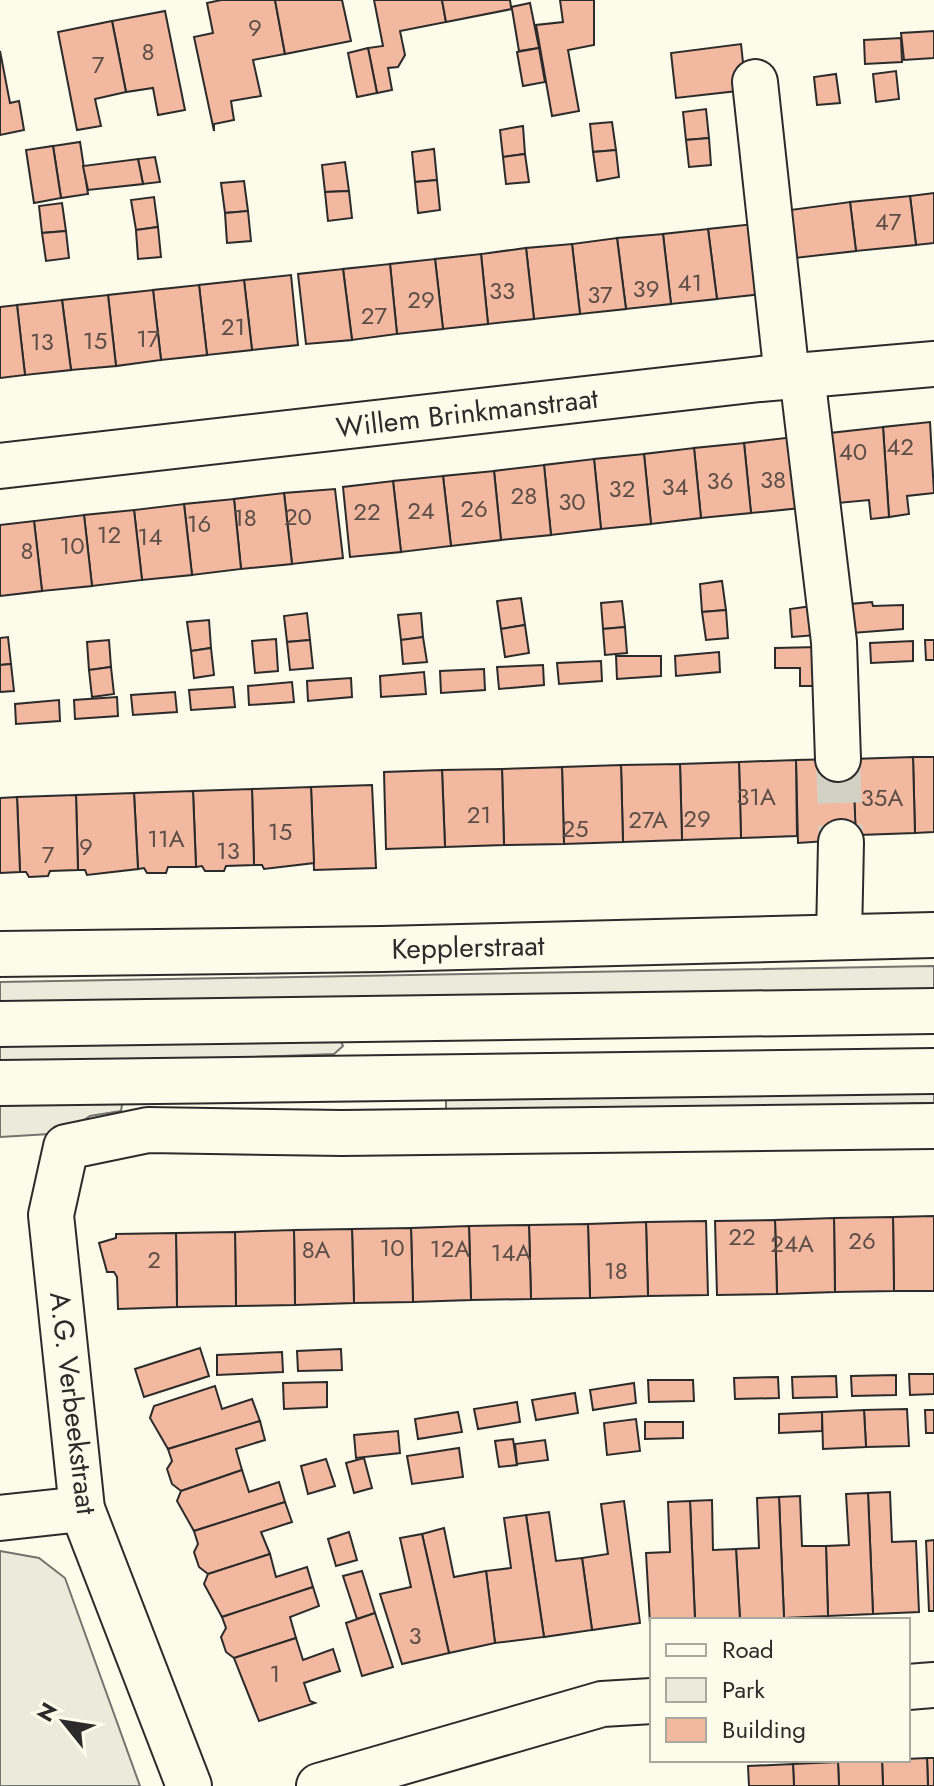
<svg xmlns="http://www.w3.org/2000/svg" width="934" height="1786" viewBox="0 0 934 1786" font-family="Jost,sans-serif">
<rect width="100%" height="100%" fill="#fdfbea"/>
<!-- green -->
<g fill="#ecebdb" stroke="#74746e" stroke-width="2">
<path d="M934 966V994L0 1010V982Z"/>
<path d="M339 1037 343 1046 334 1054 0 1067V1044Z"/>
<path d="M934 1080V1103L454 1115 446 1108V1097Z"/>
<path d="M123 1099 121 1111 90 1116 66 1133 0 1137V1106Z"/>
<path d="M0 1551 39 1558 65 1578 140 1786H0Z"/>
</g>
<!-- building -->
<g fill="#f2b8a0" stroke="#2b2b2b" stroke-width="2">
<path d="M221 0H275L285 54 253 60 261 96 231 101 234 120 214 124V131L194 37 213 33 207 3Z"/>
<path d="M275 0H342L351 41 285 54Z"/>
<path d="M374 0H442L446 22 400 31 405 55 398 67 388 68 392 90 377 93 368 48 383 46Z"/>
<path d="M442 0H510L511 7 530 3 539 48 519 51 512 9 446 22Z"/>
<path d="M560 0H594V45L568 50 579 111 552 116 536 25 563 22Z"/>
<path d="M165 11 185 110 158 115 153 88 126 92 112 21Z"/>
<path d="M112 21 126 92 95 99 101 126 77 130 58 32Z"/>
<path d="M934 31V58L904 60 901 33Z"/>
<path d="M901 38 902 62 865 64 864 40Z"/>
<path d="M741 44 746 90 676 98 671 53Z"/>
<path d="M368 48 377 93 357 97 348 53Z"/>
<path d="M539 48 545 82 523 86 517 52Z"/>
<path d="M0 51 10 103 19 101 24 130 0 135Z"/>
<path d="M896 71 899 99 876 102 873 74Z"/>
<path d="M836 74 840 103 817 105 814 77Z"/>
<path d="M706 109 709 138 686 140 683 112Z"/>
<path d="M612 122 616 150 593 152 590 124Z"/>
<path d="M523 126 525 154 503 157 500 130Z"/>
<path d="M709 138 711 165 689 167 686 140Z"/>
<path d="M80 142 88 194 61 198 53 146Z"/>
<path d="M53 146 61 198 34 203 26 150Z"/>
<path d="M434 149 437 180 415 182 412 152Z"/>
<path d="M616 150 619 177 597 181 593 152Z"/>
<path d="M525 154 529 182 506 184 503 157Z"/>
<path d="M155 157 160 182 143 184 138 159Z"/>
<path d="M138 159 143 184 88 190 83 166Z"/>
<path d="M345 162 349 191 325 192 322 165Z"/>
<path d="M437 180 440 210 418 213 415 182Z"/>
<path d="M244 181 248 211 225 213 221 183Z"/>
<path d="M349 191 352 218 328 221 325 192Z"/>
<path d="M934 193V243L916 245 910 196Z"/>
<path d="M910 196 916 245 856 251 850 202Z"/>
<path d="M154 197 158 227 136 230 131 200Z"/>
<path d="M850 202 856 251 795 258 790 210Z"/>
<path d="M62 203 66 231 42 233 39 206Z"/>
<path d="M248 211 251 241 227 243 225 213Z"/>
<path d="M754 224 762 294 717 299 708 229Z"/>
<path d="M158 227 161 257 138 259 136 230Z"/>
<path d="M708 229 717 299 671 304 663 234Z"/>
<path d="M66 231 69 258 46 261 42 233Z"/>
<path d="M663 234 671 304 626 309 617 238Z"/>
<path d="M617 238 626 309 580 314 572 244Z"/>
<path d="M572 244 580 314 534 319 526 248Z"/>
<path d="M526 248 534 319 488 324 481 254Z"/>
<path d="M481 254 488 324 443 329 435 259Z"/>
<path d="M435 259 443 329 397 334 390 264Z"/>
<path d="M390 264 397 334 352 340 343 269Z"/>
<path d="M343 269 352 340 306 344 298 274Z"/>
<path d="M291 275 298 345 252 350 244 280Z"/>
<path d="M244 280 252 350 207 355 199 285Z"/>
<path d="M199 285 207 355 161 360 153 290Z"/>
<path d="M153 290 161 360 116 366 108 295Z"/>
<path d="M108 295 116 366 71 370 62 300Z"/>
<path d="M62 300 71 370 25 375 17 305Z"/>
<path d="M17 305 25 375 0 378V307Z"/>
<path d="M930 422 934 493 907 496 909 514 889 517 883 427Z"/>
<path d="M883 427 889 517 871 519 869 500 838 503 830 433Z"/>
<path d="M794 437 801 508 751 513 744 443Z"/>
<path d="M744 443 751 513 701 518 694 448Z"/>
<path d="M694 448 701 518 651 524 644 454Z"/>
<path d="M644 454 651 524 601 529 594 459Z"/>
<path d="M594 459 601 529 551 535 544 465Z"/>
<path d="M544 465 551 535 501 540 494 471Z"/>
<path d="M494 471 501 540 451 546 443 476Z"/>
<path d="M443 476 451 546 401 552 393 481Z"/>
<path d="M393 481 401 552 350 557 343 487Z"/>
<path d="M335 489 343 558 292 564 284 493Z"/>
<path d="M284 493 292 564 241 569 234 499Z"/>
<path d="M234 499 241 569 192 575 184 504Z"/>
<path d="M184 504 192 575 142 580 134 510Z"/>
<path d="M134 510 142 580 92 586 84 515Z"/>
<path d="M84 515 92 586 42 591 34 521Z"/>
<path d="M34 521 42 591 0 596V525Z"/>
<path d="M722 581 726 610 702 612 700 584Z"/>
<path d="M521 598 525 625 501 629 497 601Z"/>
<path d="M622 601 625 627 603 629 601 603Z"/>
<path d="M872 602 873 606 903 605V629L852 633 850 604Z"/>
<path d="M812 606 816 635 792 637 790 609Z"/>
<path d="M726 610 728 638 706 640 702 612Z"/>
<path d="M307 613 310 640 287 642 284 616Z"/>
<path d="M421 613 423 637 401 640 398 615Z"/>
<path d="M209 620 211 648 191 651 187 622Z"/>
<path d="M525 625 529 653 505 657 501 629Z"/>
<path d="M625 627 627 653 605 655 603 629Z"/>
<path d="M8 637 11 664 0 665V638Z"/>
<path d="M423 637 427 662 403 664 401 640Z"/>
<path d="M276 639 278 671 255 673 252 641Z"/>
<path d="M109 640 111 667 89 670 87 642Z"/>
<path d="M310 640 313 668 290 670 287 642Z"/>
<path d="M925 640H934V660H926Z"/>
<path d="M913 641V661L871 663 870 643Z"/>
<path d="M819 647 820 686H800V668H775V648Z"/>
<path d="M211 648 214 675 194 678 191 651Z"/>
<path d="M719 652 720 672 676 676 675 656Z"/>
<path d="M616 656H661V676L617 679Z"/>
<path d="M601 661 602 681 559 684 557 663Z"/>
<path d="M11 664 14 691 0 692V665Z"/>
<path d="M543 665 544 685 499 689 497 667Z"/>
<path d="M111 667 114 694 92 697 89 670Z"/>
<path d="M484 669 485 690 441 693 440 671Z"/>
<path d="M424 672 426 694 381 697 380 676Z"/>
<path d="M351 678 352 697 308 701 307 681Z"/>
<path d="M292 682 294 702 249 705 248 686Z"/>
<path d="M233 687 235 707 191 710 189 690Z"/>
<path d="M175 692 177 712 133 715 131 695Z"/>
<path d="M117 697 118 716 75 719 74 700Z"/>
<path d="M59 700 60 721 16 724 15 704Z"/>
<path d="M913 757H934V832L915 833Z"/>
<path d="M913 757 915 833 859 835 856 839 852 759Z"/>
<path d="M838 759 853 763 856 839 798 843 796 760Z"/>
<path d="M796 760 797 836 741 838 739 762Z"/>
<path d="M739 762 741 838 682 840 680 764Z"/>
<path d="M680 764 682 840 623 842 621 765Z"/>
<path d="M621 765 623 842 564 844 562 767Z"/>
<path d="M562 767 564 844 504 845 502 769Z"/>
<path d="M502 769 504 845 445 847 442 770Z"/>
<path d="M442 770 445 847 386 849 384 772Z"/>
<path d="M372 785 376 868 314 870 311 787Z"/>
<path d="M311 787 314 863 264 869 262 865H254L252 789Z"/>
<path d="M252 789 254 865 226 866 224 871H205L202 866 196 867 193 791Z"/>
<path d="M193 791 196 867H168L166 873H147L144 868 138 869 134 793Z"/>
<path d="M134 793 138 869 87 875 85 870H78L76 795Z"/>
<path d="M76 795 78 870 50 871 48 876 29 877 26 872H20L17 797Z"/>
<path d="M17 797 20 872 0 873V798Z"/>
<path d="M934 1216V1291H894L893 1217Z"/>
<path d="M893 1217 894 1291 835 1292 834 1218Z"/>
<path d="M834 1218 835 1292 777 1294 775 1220Z"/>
<path d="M775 1220 777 1294 717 1295 715 1221Z"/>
<path d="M706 1221 708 1295 648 1296 646 1222Z"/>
<path d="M646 1222 648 1296 590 1298 588 1224Z"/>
<path d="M588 1224 590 1298 531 1299 529 1225Z"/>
<path d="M529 1225 531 1299 471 1300 469 1226Z"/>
<path d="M469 1226 471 1300 413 1302 411 1228Z"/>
<path d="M411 1228 413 1302 354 1303 352 1229Z"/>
<path d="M352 1229 354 1303 295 1305 294 1230Z"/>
<path d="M294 1230 295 1305 236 1306 235 1232Z"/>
<path d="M235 1232 236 1306 177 1307 176 1233Z"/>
<path d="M176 1233 177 1307 118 1309 117 1277 114 1272H107L99 1243 116 1238V1234Z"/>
<path d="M200 1348 209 1376 144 1397 135 1369Z"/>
<path d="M341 1349 342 1370 298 1371 297 1351Z"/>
<path d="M282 1352 283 1372 217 1375V1355Z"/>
<path d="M909 1374H934V1394L910 1395Z"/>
<path d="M896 1375V1395L852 1396 851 1376Z"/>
<path d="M836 1376 837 1397 793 1398 792 1377Z"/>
<path d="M778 1377 779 1398 735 1399 734 1378Z"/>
<path d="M648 1380H693L694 1401 649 1402Z"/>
<path d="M327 1382V1407L284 1409 283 1383Z"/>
<path d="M634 1383 636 1403 593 1410 590 1390Z"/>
<path d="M215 1386 222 1409 252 1399 260 1421 168 1449 150 1418 154 1406Z"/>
<path d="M575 1393 578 1413 536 1420 532 1400Z"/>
<path d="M517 1402 520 1422 478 1429 474 1409Z"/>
<path d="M907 1409 909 1446 866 1447 864 1410Z"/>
<path d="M864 1410 866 1447 823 1449 822 1412Z"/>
<path d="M925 1410H934V1433H926Z"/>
<path d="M458 1412 462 1432 418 1439 415 1419Z"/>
<path d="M822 1412V1431L779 1433V1414Z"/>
<path d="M636 1419 640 1451 607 1455 604 1423Z"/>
<path d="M260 1421 265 1440 236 1449 242 1470 181 1491 172 1484 167 1469 172 1461 168 1449Z"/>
<path d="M645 1422H683V1438L645 1439Z"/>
<path d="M398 1431 400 1453 356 1458 354 1435Z"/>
<path d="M513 1439 517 1465 499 1467 495 1441Z"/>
<path d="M545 1440 548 1460 517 1464 515 1444Z"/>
<path d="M459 1448 463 1477 412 1484 407 1456Z"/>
<path d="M364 1458 372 1488 354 1493 346 1463Z"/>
<path d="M326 1459 335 1486 308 1494 301 1466Z"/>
<path d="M242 1470 249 1492 279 1482 285 1502 194 1531 177 1501 181 1491Z"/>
<path d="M890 1492 892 1542 916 1541 919 1612 873 1614 868 1493Z"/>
<path d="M868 1493 873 1614 828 1616 826 1546 849 1545 846 1494Z"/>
<path d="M800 1496 802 1546H826L828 1616 784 1618 779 1497Z"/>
<path d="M779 1497 784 1618 740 1620 736 1549 759 1548 757 1498Z"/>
<path d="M712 1500 713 1550 736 1549 740 1620H695L690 1501Z"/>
<path d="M624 1501 640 1623 592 1630 582 1558 608 1554 601 1504Z"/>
<path d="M690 1501 695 1620H652L650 1624 646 1553 670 1552 668 1502Z"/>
<path d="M285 1502 292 1522 261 1532 270 1554 208 1574 199 1567 194 1552 198 1544 194 1531Z"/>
<path d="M549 1512 556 1561 582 1558 592 1630 544 1637 526 1515Z"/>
<path d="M526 1515 544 1637 495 1643 486 1571 511 1568 504 1518Z"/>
<path d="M444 1528 454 1577 486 1571 495 1643 449 1653 422 1534Z"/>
<path d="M349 1532 357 1560 336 1566 328 1539Z"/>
<path d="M422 1534 449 1653 402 1664 380 1594 411 1587 400 1538Z"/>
<path d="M934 1540V1611H929L926 1541Z"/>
<path d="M270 1554 276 1577 307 1567 313 1587 222 1617 204 1584 208 1574Z"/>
<path d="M362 1571 375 1613 357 1619 343 1576Z"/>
<path d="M313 1587 319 1606 290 1617 296 1638 234 1658 226 1652 221 1637 226 1628 222 1617Z"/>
<path d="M375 1613 393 1667 362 1676 346 1623Z"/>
<path d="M296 1638 303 1660 333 1649 340 1671 304 1683 310 1701 315 1703 259 1721 234 1658Z"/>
<path d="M927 1758H934V1786H928Z"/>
<path d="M927 1758 928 1786H883L882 1760Z"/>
<path d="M882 1760 883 1786H839L838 1762Z"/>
<path d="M838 1762 839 1786H794L793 1764Z"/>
<path d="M793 1764 794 1786H749L748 1766Z"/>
</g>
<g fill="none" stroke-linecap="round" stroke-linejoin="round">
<!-- street-tunnel -->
<path stroke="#d3d1c4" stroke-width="44" stroke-dasharray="44 22" stroke-linecap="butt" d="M838 759 841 842"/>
<defs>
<g id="street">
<path d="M755 82 787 377"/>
<path d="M802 375 834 642 838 759"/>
<path id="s1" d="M0 466 760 379 934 364"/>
<path d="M839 937 841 842"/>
<path id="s2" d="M0 954 382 949 934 935"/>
<path d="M0 1518 82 1509"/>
<path d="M908 1687 934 1685"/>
<path d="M189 1786 82 1509 51 1215 66 1147 148 1130 342 1133 934 1126"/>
<path d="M319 1786 602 1704 652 1701"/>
</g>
<g id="secondary">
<path d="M0 1024 934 1011"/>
<path d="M0 1083 934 1071"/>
</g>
</defs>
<!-- street casing -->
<use href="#street" stroke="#2b2b2b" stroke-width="48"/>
<!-- secondary casing -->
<use href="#secondary" stroke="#2b2b2b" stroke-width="48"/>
<!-- street -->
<use href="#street" stroke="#fdfbea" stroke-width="44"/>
<!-- secondary -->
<use href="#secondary" stroke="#fdfbea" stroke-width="44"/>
</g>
<g text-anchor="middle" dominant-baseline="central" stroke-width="6" stroke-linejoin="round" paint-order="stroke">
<!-- number labels -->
<g font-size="24" fill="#5d4e48">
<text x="255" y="27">9</text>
<text x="148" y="51">8</text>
<text x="98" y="64">7</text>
<text x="888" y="221">47</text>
<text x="690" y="282">41</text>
<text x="646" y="288">39</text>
<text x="502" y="290">33</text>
<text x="600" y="294">37</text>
<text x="421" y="299">29</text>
<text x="374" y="315">27</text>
<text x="233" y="326">21</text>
<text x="148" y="338">17</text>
<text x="95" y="340">15</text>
<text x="42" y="341">13</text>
<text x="900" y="446">42</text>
<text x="853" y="451">40</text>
<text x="773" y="479">38</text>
<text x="720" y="480">36</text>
<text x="675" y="486">34</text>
<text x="622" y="488">32</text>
<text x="524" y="495">28</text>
<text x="572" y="501">30</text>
<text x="474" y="508">26</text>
<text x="421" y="510">24</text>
<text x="367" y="511">22</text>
<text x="298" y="516">20</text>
<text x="245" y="517">18</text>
<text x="199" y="523">16</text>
<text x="109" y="534">12</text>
<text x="150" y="536">14</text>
<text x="72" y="545">10</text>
<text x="27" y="550">8</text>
<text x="756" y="796">31A</text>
<text x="882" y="797">35A</text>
<text x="479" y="814">21</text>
<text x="697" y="818">29</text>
<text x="648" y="819">27A</text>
<text x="575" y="828">25</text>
<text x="280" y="831">15</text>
<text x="166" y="838">11A</text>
<text x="86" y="846">9</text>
<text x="228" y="850">13</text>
<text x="48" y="854">7</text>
<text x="742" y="1236">22</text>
<text x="862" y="1240">26</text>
<text x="792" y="1243">24A</text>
<text x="392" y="1247">10</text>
<text x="450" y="1248">12A</text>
<text x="316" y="1249">8A</text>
<text x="511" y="1252">14A</text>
<text x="154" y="1259">2</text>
<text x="616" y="1270">18</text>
<text x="415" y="1635">3</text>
<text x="275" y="1673">1</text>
</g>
<!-- street labels -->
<g font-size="28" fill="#2b2b2b" stroke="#fdfbea">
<text stroke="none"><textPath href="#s1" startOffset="470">Willem Brinkmanstraat</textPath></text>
<text stroke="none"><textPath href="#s2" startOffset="468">Kepplerstraat</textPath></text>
<text transform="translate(73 1403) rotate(83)">A.G. Verbeekstraat</text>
</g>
</g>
<!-- legend -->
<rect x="650" y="1618" width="260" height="144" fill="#fdfbea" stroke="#a9a89e" stroke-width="2"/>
<rect x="666" y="1644" width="40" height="12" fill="#fdfbea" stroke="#a9a89e" stroke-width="2"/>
<text x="722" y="1658" font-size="24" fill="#2b2b2b">Road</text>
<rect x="666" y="1678" width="40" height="24" fill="#ecebdb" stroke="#a9a89e" stroke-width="2"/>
<text x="722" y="1698" font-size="24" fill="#2b2b2b">Park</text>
<rect x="666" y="1718" width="40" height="24" fill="#f2b8a0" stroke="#a9a89e" stroke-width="2"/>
<text x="722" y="1738" font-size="24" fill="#2b2b2b">Building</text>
<!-- north arrow -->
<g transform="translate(64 1722) rotate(300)" stroke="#fdfbea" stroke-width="6" paint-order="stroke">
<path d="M0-6L14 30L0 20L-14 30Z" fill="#2b2b2b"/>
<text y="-12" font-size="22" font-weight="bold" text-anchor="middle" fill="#2b2b2b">N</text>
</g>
</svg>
